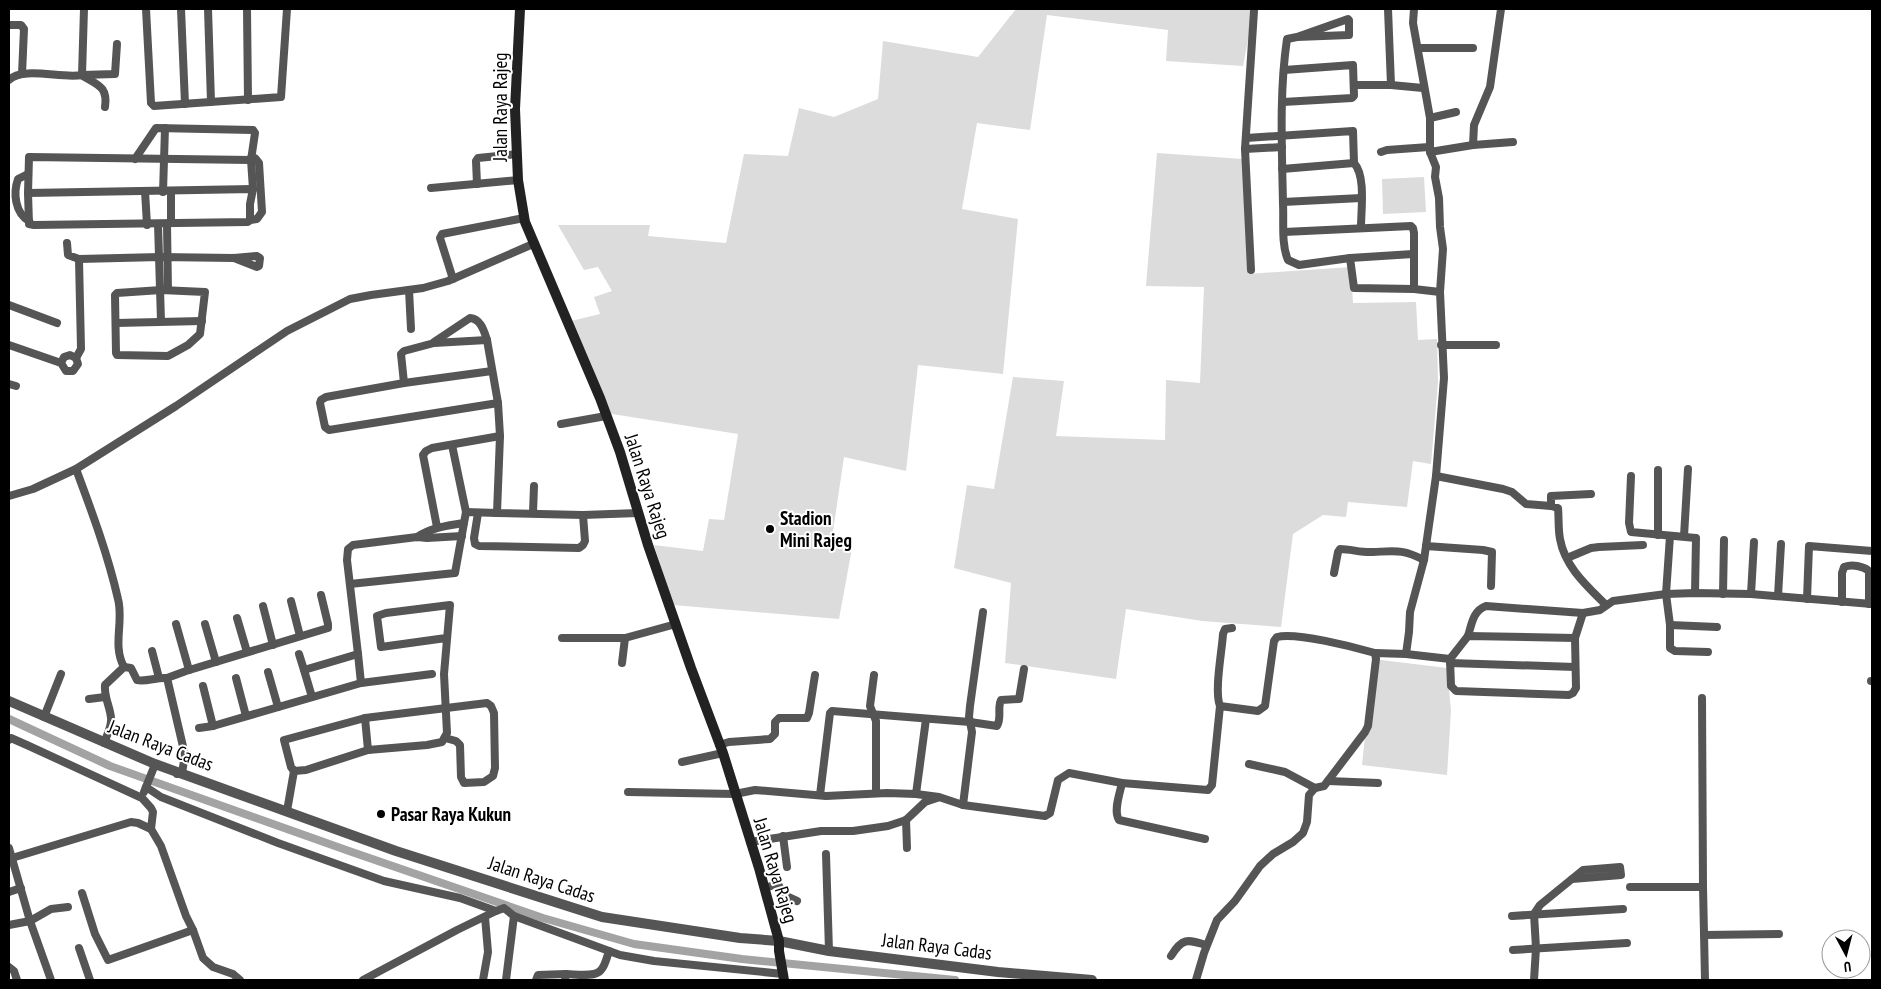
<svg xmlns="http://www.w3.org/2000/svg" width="1881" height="989" viewBox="0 0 1881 989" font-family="'PT Sans Narrow',sans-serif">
<rect width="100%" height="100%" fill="#fff"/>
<!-- grass -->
<g fill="#dcdcdc">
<path d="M1016 9H1254L1243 66 1166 61 1168 30 1047 15 1030 130 977 123 962 209 1018 219 1003 374 918 365 906 471 844 457 832 538 853 543 839 619 673 605 654 545 703 551 709 519 724 520 738 434 606 413 571 321 600 314 594 297 612 291 598 267 584 270 558 225H650L648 236 726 243 744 154 788 156 799 108 834 117 878 99 883 41 978 57Z"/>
<path d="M1157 153 1243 159 1248 274 1351 267 1353 303 1416 302 1418 340 1437 339 1438 382 1431 464 1413 461 1407 507 1348 502 1346 517 1323 515 1293 534 1281 627 1202 621 1126 609 1116 679 1005 663 1011 583 954 568 967 485 994 489 1013 377 1064 381 1056 436 1165 440 1166 380 1200 383 1204 287 1146 286Z"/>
<path d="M1424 177 1426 212 1383 214 1382 179Z"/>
<path d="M1373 659 1447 668 1451 711 1447 775 1362 765Z"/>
</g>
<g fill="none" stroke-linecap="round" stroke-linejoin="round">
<!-- canal -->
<path stroke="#a3a3a3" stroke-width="8" d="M9 719 110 766 349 851 543 918 634 944 742 959 955 980"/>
<!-- minor -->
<g stroke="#555" stroke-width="8">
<path d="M146 9 151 103 154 106 281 97 287 9"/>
<path d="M181 9 185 104"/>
<path d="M208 9 211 102"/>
<path d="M247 9 248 100"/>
<path d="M1388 9 1391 85"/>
<path d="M9 25H21L24 29 22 74"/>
<path d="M1297 37 1349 35V20L1348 19 1297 37 1287 39C1279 93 1282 150 1283 204 1284 221 1281 244 1288 260L1299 265 1350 258 1413 254"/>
<path d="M1418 48H1473"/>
<path d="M82 75 115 74 117 44"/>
<path d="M83 76C98 85 108 87 105 107"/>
<path d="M9 80C23 66 62 79 82 75L84 9"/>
<path d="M1355 85H1391L1423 88"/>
<path d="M1283 102 1352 98 1354 96 1353 65 1284 70"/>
<path d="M1430 118 1456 112"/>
<path d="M1246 138 1353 131 1354 163"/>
<path d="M1473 145 1474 125 1490 87 1501 9"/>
<path d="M1245 149 1282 147"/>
<path d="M1381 152 1387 150 1429 147"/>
<path d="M1430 152 1473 145 1513 142"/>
<path d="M135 159 156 128 253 130 255 133 251 160 253 189"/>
<path d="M1282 169 1354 163C1366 176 1361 210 1361 227"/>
<path d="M28 174 18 179C13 193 15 213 29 221"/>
<path d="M477 184 476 161 478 158 517 154"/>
<path d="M431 188 518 180"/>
<path d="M253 189 250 204V220L248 222 34 225 29 224 28 193Z"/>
<path d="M145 191 147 225"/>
<path d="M171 191V223"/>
<path d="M163 192 165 128"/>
<path d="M28 193 29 157 251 160"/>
<path d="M1283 202 1361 198"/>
<path d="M250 220 257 219 262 212 259 163 255 158H251"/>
<path d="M158 224 161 321"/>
<path d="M167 224 168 290"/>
<path d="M1284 232 1411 226 1413 228 1414 233V289L1440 292"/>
<path d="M67 243 68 255 79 259 160 257 234 258 257 256 260 258 259 266 257 267 234 258"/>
<path d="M1350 258 1354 288 1414 289"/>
<path d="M1251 270 1245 149 1254 11"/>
<path d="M453 279 440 238 442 234 524 218"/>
<path d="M161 290 205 292 200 334 188 345 168 356 117 355 116 353 115 295 117 293Z"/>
<path d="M409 290 411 329"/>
<path d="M9 305 57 323"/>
<path d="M116 323 202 321"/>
<path d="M434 342 470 318C481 319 484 331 487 340"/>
<path d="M9 345 61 363 66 371H73L78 364 76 358 70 355 64 357 61 363"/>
<path d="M1441 345H1496"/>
<path d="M76 358 81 349 79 259"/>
<path d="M492 371 404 383 326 397 321 400 320 403 325 427 329 430 498 403"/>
<path d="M404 383 401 354 404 351 434 343 487 340 498 403 500 436 497 513 583 515 638 513"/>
<path d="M9 384 16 386"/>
<path d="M561 424 606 416"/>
<path d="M452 445 466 512"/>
<path d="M76 469C92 512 108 555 118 599 124 622 112 645 124 667L105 685C104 698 110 706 111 718 112 726 107 735 104 743"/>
<path d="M1436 476 1503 489 1512 492 1526 504 1551 506"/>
<path d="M1631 476 1629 523 1631 532 1696 538 1695 593"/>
<path d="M1591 494 1551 496V506L1558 508C1559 518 1558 529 1560 539 1565 567 1587 586 1606 605"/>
<path d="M9 496 33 489 76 469 176 406 287 331 350 299 371 295 423 288 448 281 533 244"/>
<path d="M478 513 474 538 475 544 479 546 579 548 583 545 585 541 583 515"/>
<path d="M533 513 534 486"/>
<path d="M437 527 423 455 426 451 432 448 500 436"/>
<path d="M1658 535V470"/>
<path d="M1670 536 1666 594 1670 625V648L1675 651 1708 652"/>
<path d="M1684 536 1688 469"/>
<path d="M417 537C432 527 447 526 464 523L466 512 497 513"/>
<path d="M1426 546 1483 550 1492 552 1491 586"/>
<path d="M1567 558 1591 548 1599 547 1643 545"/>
<path d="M1334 573 1338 552 1340 549C1351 549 1362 553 1373 552 1396 551 1403 549 1424 560"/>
<path d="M350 584 455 573 464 523"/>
<path d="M1723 594 1724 540"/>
<path d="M1751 594 1754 542"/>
<path d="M1778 596 1781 544"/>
<path d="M1807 599 1809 546 1872 551"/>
<path d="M291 601 300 636"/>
<path d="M1842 602V573L1844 567C1852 564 1863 566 1869 571V604"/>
<path d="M263 606 273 645"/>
<path d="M237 618 247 652"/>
<path d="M176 624 189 670"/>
<path d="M205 624 216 662"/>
<path d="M1670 625 1717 627"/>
<path d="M1468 636C1472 623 1473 611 1486 606L1583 613 1600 610 1613 601 1666 594 1695 593 1751 594 1872 604"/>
<path d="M562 638H625L676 624"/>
<path d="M152 651 159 678"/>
<path d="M299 654 304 670"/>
<path d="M358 654 361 683"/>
<path d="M1406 654 1450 659 1451 686 1456 691 1569 695 1573 693 1576 688 1575 638 1583 613"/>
<path d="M1450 659 1468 636 1575 638"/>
<path d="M622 663 625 638"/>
<path d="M1450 663 1575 667"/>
<path d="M124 667 131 668 137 680C146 682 157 677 167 678"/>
<path d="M268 672 278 707"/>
<path d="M874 675 870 706 876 721V793"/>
<path d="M236 678 246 716"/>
<path d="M1871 681H1872"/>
<path d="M203 686 213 726 361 683 432 674"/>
<path d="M312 697 304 670 358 654 347 560 348 549 353 545 417 537 427 538 462 536"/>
<path d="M1702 698 1703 887 1705 980"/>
<path d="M89 699 105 697"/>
<path d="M1220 706C1214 692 1222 651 1223 634L1225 629 1232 628"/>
<path d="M44 717 61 674"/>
<path d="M365 718 368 750 427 745 442 742 447 733 444 674 450 605 386 613 377 616 381 647 446 638"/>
<path d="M199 728 213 726"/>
<path d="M9 740 11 738 29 746 142 798 151 808 153 812 151 829 161 846 186 916 193 930 203 958 213 967 233 974 240 980"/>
<path d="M719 745 729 742 770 739 775 734V722L779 718H807L809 713 815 675"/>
<path d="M368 750 306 770 294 771 291 767 284 740 365 718 487 703 491 706 494 713 495 768 493 776 484 782 464 783 461 777 460 745 456 741 445 738"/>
<path d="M682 762 723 753"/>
<path d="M1249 764 1285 772 1315 788"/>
<path d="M177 774 182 773 185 755 167 678 186 671 328 628V624L321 595"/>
<path d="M1328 781 1378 783"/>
<path d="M1122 783C1120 793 1113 811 1119 820L1205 839"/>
<path d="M146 787 161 797 278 843 384 881 460 898 496 911"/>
<path d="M144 792 154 767"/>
<path d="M628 792 735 794 755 790 826 796 887 793 916 794 939 797 963 805 1045 816 1050 813 1058 780 1069 773 1122 783 1208 790 1212 785 1220 706 1258 711 1265 706 1274 641 1277 637C1296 632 1354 647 1375 653"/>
<path d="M916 794 926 719"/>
<path d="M820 795 830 713 832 711 970 722 997 726C1002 718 997 708 1001 700L1019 699 1024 669"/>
<path d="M963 805 972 732 969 717 970 706 983 612"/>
<path d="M287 811 294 771"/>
<path d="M906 820 907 848"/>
<path d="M783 836 787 867"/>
<path d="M750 842 821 831H853L888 826 906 820 925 802 937 798"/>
<path d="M9 848 30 921 51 909 68 907"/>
<path d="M826 854 829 951"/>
<path d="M12 858 131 822 138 823 151 829"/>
<path d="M1630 887H1703"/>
<path d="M764 888 778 884 784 895 797 901"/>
<path d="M9 892 21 888"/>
<path d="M82 893 95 934 108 960 193 930"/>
<path d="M1512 916 1623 909"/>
<path d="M9 925 30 921 51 980"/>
<path d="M1704 935 1779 934"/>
<path d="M79 948 90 980"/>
<path d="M1513 950 1627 943"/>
<path d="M1171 956C1182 938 1187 939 1206 945"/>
<path d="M9 967 14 971 17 980"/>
<path d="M363 980 457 930 496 911 504 908 514 916 620 955 654 961 783 974"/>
<path d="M483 980 488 952 485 917"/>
<path d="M506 980 514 916"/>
<path d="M536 980 538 975 566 974"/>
<path d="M565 980 566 974C575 974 595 978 601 970 605 966 607 957 609 951"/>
<path d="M1196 980 1204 953 1217 920 1235 901 1260 866 1273 854 1293 842 1303 833 1307 822 1309 795 1315 788 1324 786 1365 732 1368 726 1376 659 1375 653 1406 654 1409 632 1410 612 1424 560 1436 476 1444 378 1440 292 1443 249 1440 227 1439 198 1435 177 1436 167 1430 152V118L1413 23 1414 9"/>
<path d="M1534 980 1536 948 1534 914 1540 905 1583 870 1620 867 1621 875 1572 879"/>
</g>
<!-- tertiary -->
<path stroke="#555" stroke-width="10" d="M9 701 155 764 396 851 602 917 740 938 779 941 829 951 998 972 1092 980"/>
<!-- secondary -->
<path stroke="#222" stroke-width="10" d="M520 9 515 109 518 180 525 222 600 398 620 452 648 545 691 668 723 753 759 868 779 941V951L784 980"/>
</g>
<!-- markers -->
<g fill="#000" stroke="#fff" stroke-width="2">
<circle cx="770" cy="529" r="5"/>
<circle cx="381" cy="814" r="5"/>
</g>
<g text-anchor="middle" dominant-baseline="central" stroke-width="4" stroke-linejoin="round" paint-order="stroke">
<!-- street labels -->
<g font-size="19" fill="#000" stroke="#fff">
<text transform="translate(500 107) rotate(-90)">Jalan Raya Rajeg</text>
<text transform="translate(648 486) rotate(72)">Jalan Raya Rajeg</text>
<text transform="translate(161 745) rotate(21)">Jalan Raya Cadas</text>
<text transform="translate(776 870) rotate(73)">Jalan Raya Rajeg</text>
<text transform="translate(542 879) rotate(18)">Jalan Raya Cadas</text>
<text transform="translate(937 946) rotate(7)">Jalan Raya Cadas</text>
</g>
<!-- poi labels -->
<g font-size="19" font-weight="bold" fill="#000" stroke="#fff" text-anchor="start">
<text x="780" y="518">Stadion<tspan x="780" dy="22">Mini Rajeg</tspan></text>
<text x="391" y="814">Pasar Raya Kukun</text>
</g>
</g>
<!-- border -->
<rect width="1881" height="989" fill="none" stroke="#000000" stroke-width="20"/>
<!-- north arrow -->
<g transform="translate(1846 954) rotate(173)"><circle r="24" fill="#ffffff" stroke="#999999"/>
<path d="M0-4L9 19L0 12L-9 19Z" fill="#000000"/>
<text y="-8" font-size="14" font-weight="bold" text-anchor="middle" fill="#000000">U</text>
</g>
</svg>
